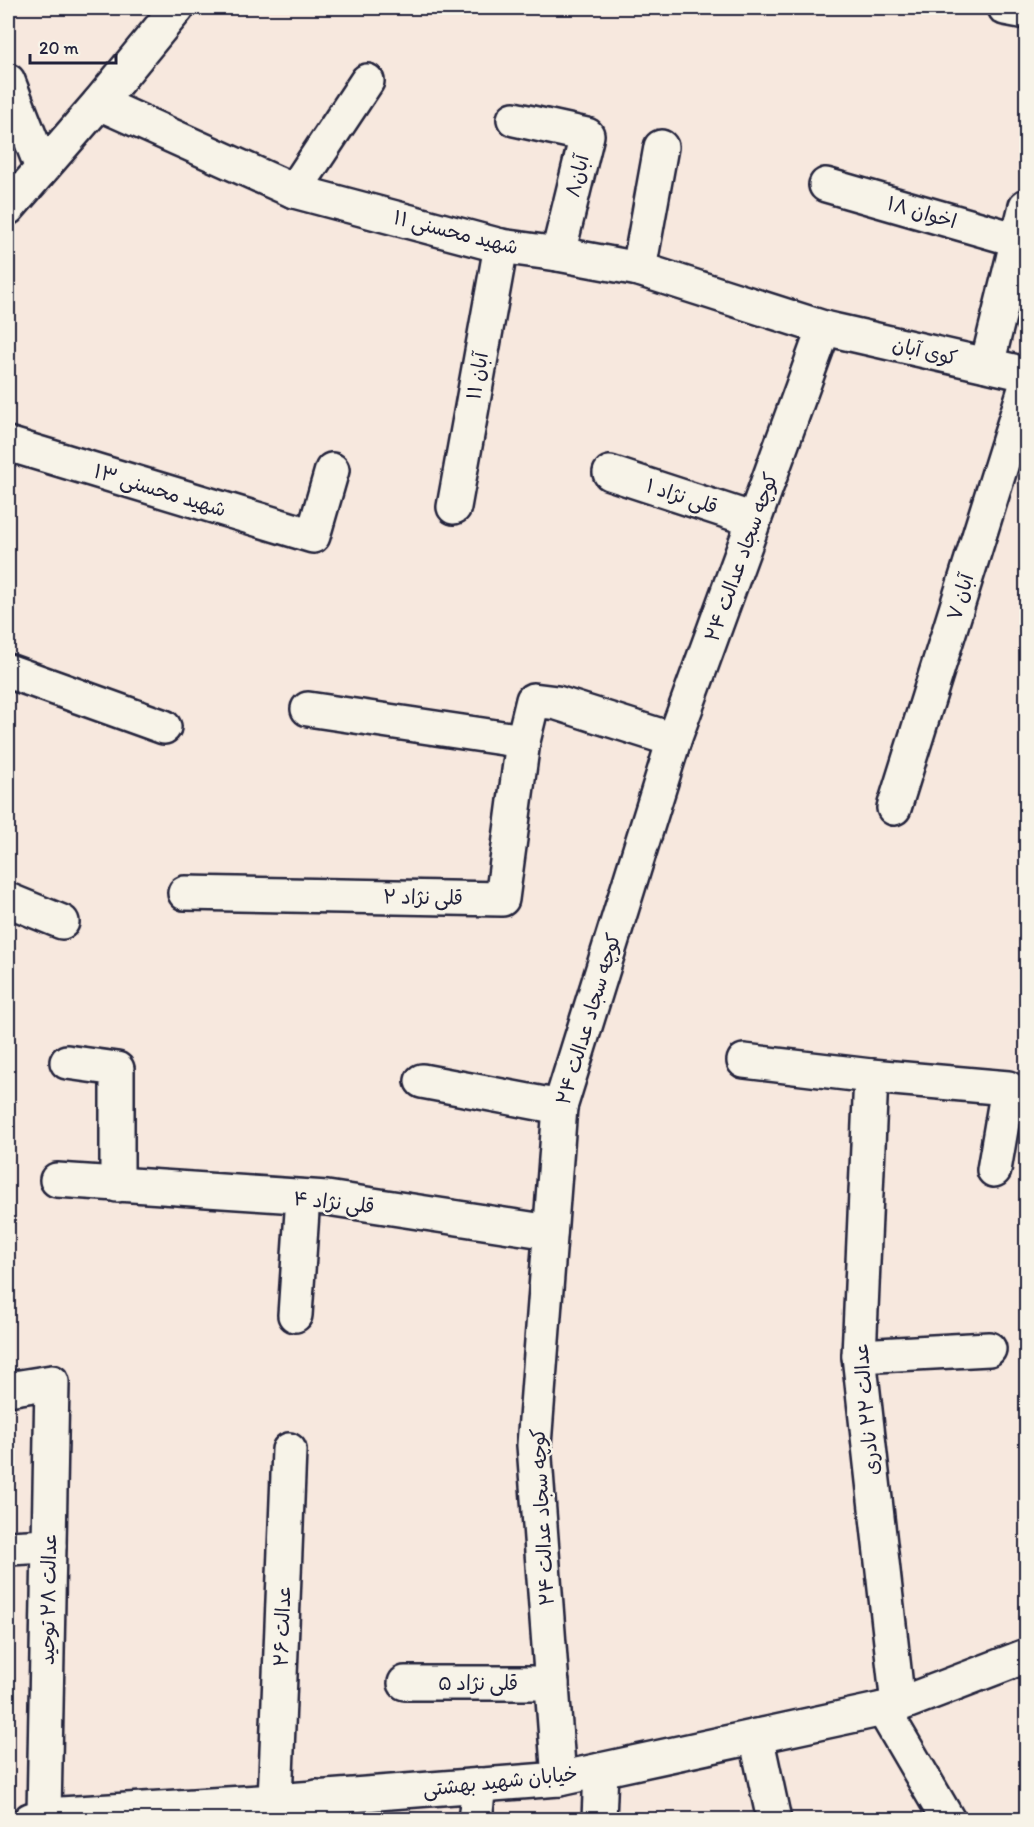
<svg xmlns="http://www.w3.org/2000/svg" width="1034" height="1827" viewBox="0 0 1034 1827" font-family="Itim,'Playpen Sans Arabic',sans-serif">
<rect width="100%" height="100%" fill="#f7e8de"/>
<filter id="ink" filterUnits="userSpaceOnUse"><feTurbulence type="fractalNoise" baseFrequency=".0167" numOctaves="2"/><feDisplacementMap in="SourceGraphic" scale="12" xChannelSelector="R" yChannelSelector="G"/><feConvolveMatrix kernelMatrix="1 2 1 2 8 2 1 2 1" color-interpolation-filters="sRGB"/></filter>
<g filter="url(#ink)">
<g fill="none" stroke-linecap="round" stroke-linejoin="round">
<defs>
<g id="minor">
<path d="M1005 8 1026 12"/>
<path d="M8 81 42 168"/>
<path d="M99 103 294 191 501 246 558 254 639 269 824 328 1026 374"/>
<path d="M514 119 587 135 558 254"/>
<path d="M826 185 1018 240"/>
<path d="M294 191 367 81"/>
<path d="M8 208 99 103 177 8"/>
<path d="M639 269 661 147"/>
<path d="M987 365 1026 206"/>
<path d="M8 444 313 536 332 470"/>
<path d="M610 473 754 520"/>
<path d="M454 507 501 246"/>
<path d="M8 671 164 727"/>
<path d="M308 709 523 741"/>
<path d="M894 808 1026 386"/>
<path d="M185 893 502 899 523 741 533 700 557 703 674 740"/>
<path d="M8 900 62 922"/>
<path d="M744 1061 871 1076 1008 1088 994 1170"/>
<path d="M67 1062 117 1069V1185"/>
<path d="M871 1076 859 1356 898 1705"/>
<path d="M422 1081 560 1107"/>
<path d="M57 1180 327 1198 550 1232"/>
<path d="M295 1315 303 1197"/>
<path d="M859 1356 989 1349"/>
<path d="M8 1389 52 1382 44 1815"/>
<path d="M8 1548 49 1546"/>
<path d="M405 1683H552"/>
<path d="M883 1709 948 1820"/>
<path d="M756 1736 774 1820"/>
<path d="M559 1779 534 1445 560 1107 674 740 824 328"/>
<path d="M275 1801 289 1450"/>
<path d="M307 1820 317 1797"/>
<path d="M475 1820 479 1785"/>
<path d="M599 1820 601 1770"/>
</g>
<path id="secondary" d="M30 1820 44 1815 275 1801 559 1779 883 1709 898 1705 1026 1656"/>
</defs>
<!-- minor casing -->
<use href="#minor" stroke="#22223b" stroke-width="38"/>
<!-- secondary casing -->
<use href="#secondary" stroke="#22223b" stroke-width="38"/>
<!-- minor -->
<use href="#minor" stroke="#f7f3e8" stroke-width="33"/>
<!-- secondary -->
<use href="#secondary" stroke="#f7f3e8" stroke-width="33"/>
</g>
</g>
<g text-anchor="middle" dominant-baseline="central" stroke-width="5" stroke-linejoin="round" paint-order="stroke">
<!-- street labels -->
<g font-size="20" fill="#22223b" stroke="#f7f3e8">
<text transform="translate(577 176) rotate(-76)">آبان۸</text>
<text transform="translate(922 212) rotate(16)">اخوان ۱۸</text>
<text transform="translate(456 232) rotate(14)">شهید محسنی ۱۱</text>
<text transform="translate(925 351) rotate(13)">کوی آبان</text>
<text transform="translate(477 376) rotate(-80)">آبان ۱۱</text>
<text transform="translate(160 490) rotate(17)">شهید محسنی ۱۳</text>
<text transform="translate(682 496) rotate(18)">قلی نژاد ۱</text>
<text transform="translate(741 557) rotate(-70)">کوچه سجاد عدالت ۲۴</text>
<text transform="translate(960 597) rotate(-73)">آبان ۷</text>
<text transform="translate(423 897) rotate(1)">قلی نژاد ۲</text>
<text transform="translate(588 1019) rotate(-73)">کوچه سجاد عدالت ۲۴</text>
<text transform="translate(334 1202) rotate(6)">قلی نژاد ۴</text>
<text transform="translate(866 1409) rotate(-95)">عدالت ۲۲ نادری</text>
<text transform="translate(542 1517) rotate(-93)">کوچه سجاد عدالت ۲۴</text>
<text transform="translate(48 1599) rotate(-89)">عدالت ۲۸ توحید</text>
<text transform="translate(282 1626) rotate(-88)">عدالت ۲۶</text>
<text x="478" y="1683">قلی نژاد ۵</text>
<text transform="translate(500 1781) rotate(-6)">خیابان شهید بهشتی</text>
</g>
</g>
<!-- margin -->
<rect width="1034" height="1827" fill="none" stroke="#f7f3e8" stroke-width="30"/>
<rect x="15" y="15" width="1004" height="1797" fill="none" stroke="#22223b" stroke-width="2" filter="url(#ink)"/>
<!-- scale -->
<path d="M30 54v9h86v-9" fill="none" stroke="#22223b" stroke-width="3"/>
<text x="39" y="54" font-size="18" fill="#22223b" stroke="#f7f3e8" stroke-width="4.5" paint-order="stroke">20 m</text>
</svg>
